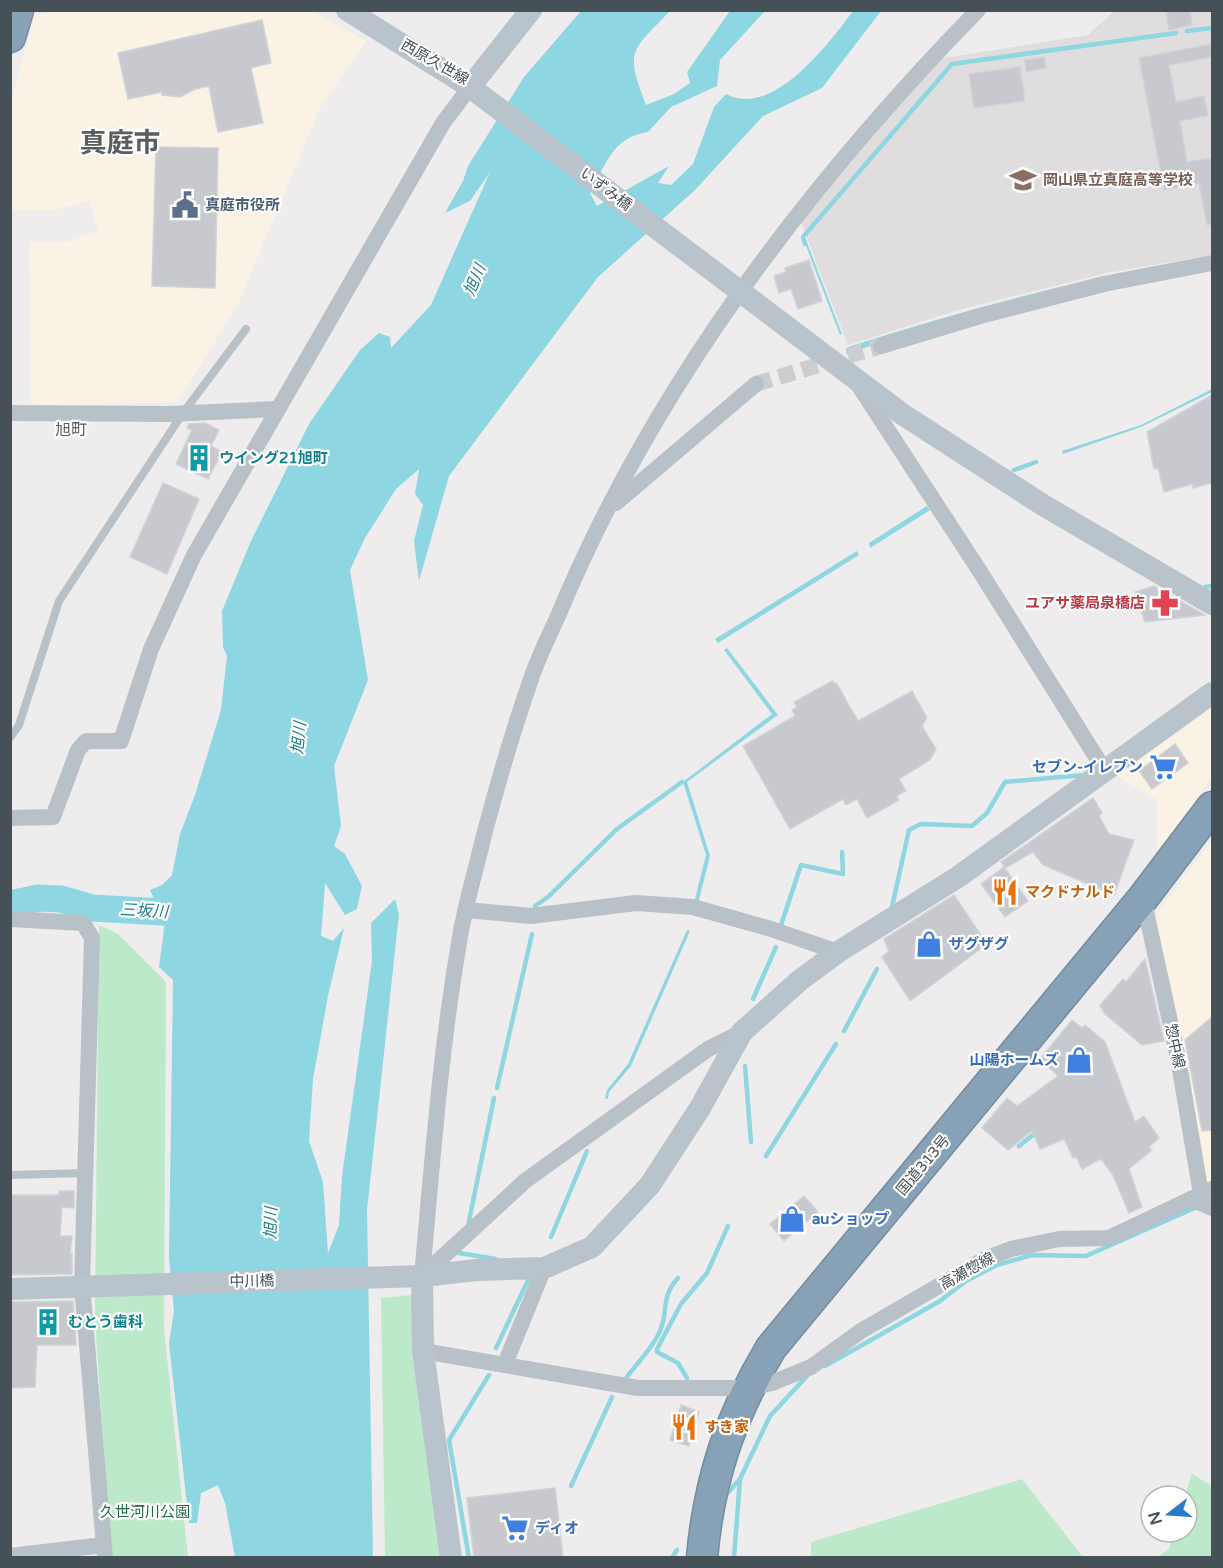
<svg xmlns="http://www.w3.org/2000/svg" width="1223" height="1568" viewBox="0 0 1223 1568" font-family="'Varela Round','Noto Sans JP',sans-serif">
<rect width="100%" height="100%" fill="#eeecec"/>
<!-- commercial -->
<g fill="#f9f2e5">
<path d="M63 10 311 11 366 41 320 108 239 302 178 402 31 406 29 242H68L98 231 90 201 51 211 11 210V103L34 15Z"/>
<path d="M1212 705V778L1157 853V800L1116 775Z"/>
<path d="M1212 840V1182H1206L1153 918Z"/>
</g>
<!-- education -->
<path fill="#dfdddd" d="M1114 11H1212V255L1106 273 958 310 848 345 800 220 938 59 1088 35Z"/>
<!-- green -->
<g fill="#bde9cb">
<path d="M99 925 118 934 166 982 164 1329 188 1557H110L95 1317Z"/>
<path d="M411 1295 441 1557H385L381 1298Z"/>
<path d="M1192 1474 1212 1486V1557H1157L1169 1549 1174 1532H1187L1185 1496Z"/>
<path d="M1022 1479 1083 1557H811V1542Z"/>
</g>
<!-- water -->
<g fill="#8ed6e2">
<path d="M581 11H670C632 51 624 49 646 105L674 94 690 83 687 72 730 11H765L720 60 717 86 671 107 648 132C612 137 606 165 590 193L597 206 669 166 658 183 671 185 693 164 714 107 726 94C773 119 829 43 853 11H881L822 88 763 116 695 190 598 277 449 476 419 581 414 541 423 505 415 494 419 469 396 489 365 538 350 570 368 680 334 766 341 826 334 846 345 854 362 886 357 909 345 915 325 883 321 936 333 941 344 928 328 996 313 1079 309 1141 323 1182 328 1253 339 1225 342 1176 372 961 371 923 395 899 399 914 367 1210 373 1557H235L225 1503 218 1485 201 1493 197 1523H189L169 1343 174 1311 169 1257 173 980 159 967 165 922 150 890 162 885 172 875 180 834 195 795 221 710 227 656 223 647 222 611 251 541 309 424 360 350 379 333 390 337 391 348 431 305 490 172 470 201 445 213 463 181 468 166 524 77Z"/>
<path d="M803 238 806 240 842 334 840 335Z"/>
<path d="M1180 262 961 317 846 354 848 347C957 312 1067 282 1180 262Z"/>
<path d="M1212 389V392L1141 427 1063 454 1062 451 1141 425Z"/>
<path d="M927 506 930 510 870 548 869 543Z"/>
<path d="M857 551 859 555 718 643 715 639Z"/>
<path d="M727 648 778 715 687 782 710 856 697 908 693 907 706 855 683 782 772 714 724 650Z"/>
<path d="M687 930 690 931 631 1066 609 1092 608 1099 605 1098 607 1090 628 1064Z"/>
</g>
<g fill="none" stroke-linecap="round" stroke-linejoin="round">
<!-- stream -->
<g stroke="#8ed6e2" stroke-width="4.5">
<path d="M1187 31 1212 28"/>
<path d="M805 244 803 237 952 64 1176 33"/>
<path d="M1014 470 1036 462"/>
<path d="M1205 587 1212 586"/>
<path d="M535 906 548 897 617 829 682 782"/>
<path d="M892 907 909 830 921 824 972 826 987 813 1005 782 1084 775"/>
<path d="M780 928 801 865 843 874 842 852"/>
<path d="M753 999 776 947"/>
<path d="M844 1031 877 969"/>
<path d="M745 1066 751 1142"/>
<path d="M497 1088 532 934"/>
<path d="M1019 1146 1038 1131"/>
<path d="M766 1156 836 1044"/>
<path d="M468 1226 494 1098"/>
<path d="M551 1237 587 1151"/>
<path d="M459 1253 496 1259"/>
<path d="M496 1348 531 1274"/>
<path d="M825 1366 940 1301 966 1281 997 1265 1032 1255 1086 1256 1197 1207"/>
<path d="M687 1378 678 1363 657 1352V1349L681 1304 707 1273 728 1226"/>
<path d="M624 1381C635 1365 653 1348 660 1331 669 1310 660 1298 678 1278"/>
<path d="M571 1486 612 1397"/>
<path d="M725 1496 740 1479 770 1416 807 1376"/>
<path d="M469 1558 449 1440 489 1375"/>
<path d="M672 1558 677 1550"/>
<path d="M734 1558 740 1479"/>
</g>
<!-- river -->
<path stroke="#8ed6e2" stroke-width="27" d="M10 904 38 898 61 899 92 908 197 914"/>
</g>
<!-- building -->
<g fill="#c7c9ce" stroke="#d0d3d7" stroke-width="1.5">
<path d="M1166 10H1190L1192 25 1169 30Z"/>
<path d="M262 20 271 63 251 68 263 123 218 132 209 86 195 89 180 97 162 95V92L128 99 118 53Z"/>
<path d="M1212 44V57L1169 65 1176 102 1204 96 1208 116 1180 121 1187 162 1212 158V224L1207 225 1199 183 1164 190 1139 58Z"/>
<path d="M1044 57 1046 68 1026 72 1025 60Z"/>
<path d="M1020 67 1025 101 974 108 969 74Z"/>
<path d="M156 147 218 148 215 288 152 286Z"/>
<path d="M809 260 822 301 798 309 791 289 779 293 774 276 786 272 785 268Z"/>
<path d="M1212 395V483L1193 488 1192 484 1164 492 1158 468 1154 469 1147 432Z"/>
<path d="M205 423 219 430 211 446 222 452 208 479 176 464 192 430 187 428 189 424Z"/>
<path d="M163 483 199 499 167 574 130 557Z"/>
<path d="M1154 586 1205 615 1145 622 1135 592Z"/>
<path d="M832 681 837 684 858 721 912 691 927 718 922 726 936 749 930 760 899 779 906 791 896 796 899 800 867 818 857 799 846 805 843 799 790 829 743 746 795 716 792 710 797 707 794 702Z"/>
<path d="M1175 744 1188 763 1152 789 1139 771Z"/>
<path d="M1093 798 1102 813 1099 816 1109 834 1134 840 1114 895 1043 865 1033 852 1005 868 1001 862Z"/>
<path d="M1004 867 1028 901 1005 917 981 884Z"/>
<path d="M954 895 987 944 910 1001 882 957 889 951 884 939Z"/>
<path d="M1145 959 1164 1041 1142 1045 1105 1014 1100 1005 1123 979 1126 982Z"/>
<path d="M1212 1017V1130L1202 1131 1185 1040Z"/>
<path d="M1072 1020 1082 1028 1085 1025 1105 1042 1135 1122 1144 1116 1159 1138 1149 1147 1152 1150 1129 1169 1142 1207 1129 1213 1113 1175 1101 1159 1082 1169 1076 1157 1073 1158 1064 1139 1040 1149 1032 1131 1008 1150 982 1128 1007 1098 1017 1106 1058 1076 1040 1059Z"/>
<path d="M59 1191H74V1208L62 1207 60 1236H72L70 1253H72V1274L10 1275V1195H59Z"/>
<path d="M804 1196 818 1212 784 1241 770 1224Z"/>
<path d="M73 1301 76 1345H37L35 1387 10 1388V1302Z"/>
<path d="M681 1405 699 1412 689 1446 670 1440Z"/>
<path d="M555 1488 563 1557H474L467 1498Z"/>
</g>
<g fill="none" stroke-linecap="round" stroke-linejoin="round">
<!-- street-tunnel -->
<path stroke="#cccdce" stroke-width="16" stroke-dasharray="16 8" stroke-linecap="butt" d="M756 384 881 346"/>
<defs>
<g id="highway">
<path d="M10 37 18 10"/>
<path d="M702 1558C709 1478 731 1415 771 1348L1143 898 1212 807"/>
</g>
</defs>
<!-- highway casing -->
<use href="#highway" stroke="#738ca2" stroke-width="33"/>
<!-- lane -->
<g stroke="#b8c1c7" stroke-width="8">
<path d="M10 738 19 725 59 601 183 413 246 329"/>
<path d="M10 1175 85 1173"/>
</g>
<!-- street -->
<g stroke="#b8c1c7" stroke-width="16">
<path d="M881 346 980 316 1104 284 1212 263"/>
<path d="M859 386 981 573 1105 771"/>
<path d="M10 413 170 414 277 409"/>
<path d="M616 503 756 384"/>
<path d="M10 818 53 817 78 750 86 741H121L151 649 194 555 443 123 470 87"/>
<path d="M1143 898 1178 1058 1201 1194"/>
<path d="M466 910 531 916 636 903 693 907 771 929 838 952"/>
<path d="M10 919 83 923 92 938 82 1285 105 1558"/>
<path d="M1191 1199 1212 1208"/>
<path d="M422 1276C432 1166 440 1053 459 943 464 908 475 874 483 839 497 786 512 733 530 682 537 660 548 638 558 616 652 389 806 186 978 10"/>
<path d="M422 1276 525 1181 708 1049 742 1032"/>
<path d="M423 1351 638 1388H747L772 1383 811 1367 861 1331 985 1259 1011 1249 1059 1239 1109 1238 1212 1189"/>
<path d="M505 1364 544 1268"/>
<path d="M10 1556 103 1545"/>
</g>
<!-- secondary -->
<g stroke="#b9c3cc" stroke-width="22">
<path d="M347 10 470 87 902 414 1043 505 1212 604"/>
<path d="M470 87 531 10"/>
<path d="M422 1276 423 1351 451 1558"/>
<path d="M10 1289 422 1276 477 1270 544 1268 592 1247 650 1185 700 1108 742 1032 799 981 838 952 958 877 1212 693"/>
</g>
<!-- highway -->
<use href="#highway" stroke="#87a1b7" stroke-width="30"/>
</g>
<!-- icons -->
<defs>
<symbol id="school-bare" viewBox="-9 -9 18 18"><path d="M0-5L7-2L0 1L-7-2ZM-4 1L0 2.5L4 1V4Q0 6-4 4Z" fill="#8d6e63" stroke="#fff" stroke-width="2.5" paint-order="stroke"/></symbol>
<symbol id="civic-bare" viewBox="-9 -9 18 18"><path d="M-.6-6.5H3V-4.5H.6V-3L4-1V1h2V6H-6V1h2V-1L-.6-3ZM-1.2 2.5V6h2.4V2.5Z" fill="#5c6f8a" stroke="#fff" stroke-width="2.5" paint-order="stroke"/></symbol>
<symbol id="building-bare" viewBox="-9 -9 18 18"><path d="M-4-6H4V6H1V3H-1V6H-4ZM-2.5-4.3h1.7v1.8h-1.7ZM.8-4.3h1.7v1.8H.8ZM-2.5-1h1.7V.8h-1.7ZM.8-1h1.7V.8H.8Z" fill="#0f9aa8" stroke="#fff" stroke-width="2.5" paint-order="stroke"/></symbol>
<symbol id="pharmacy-bare" viewBox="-9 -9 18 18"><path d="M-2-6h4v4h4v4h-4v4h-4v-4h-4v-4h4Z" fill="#e0444e" stroke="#fff" stroke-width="2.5" paint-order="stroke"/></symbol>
<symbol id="supermarket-bare" viewBox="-9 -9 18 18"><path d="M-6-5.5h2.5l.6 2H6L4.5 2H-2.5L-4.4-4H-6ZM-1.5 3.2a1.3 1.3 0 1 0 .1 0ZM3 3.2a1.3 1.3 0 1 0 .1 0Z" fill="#3f7fe0" stroke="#fff" stroke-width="2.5" paint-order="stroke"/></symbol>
<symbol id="restaurant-bare" viewBox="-9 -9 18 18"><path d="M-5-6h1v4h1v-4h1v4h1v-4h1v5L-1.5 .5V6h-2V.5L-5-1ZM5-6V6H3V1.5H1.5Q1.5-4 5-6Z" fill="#e8710a" stroke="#fff" stroke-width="2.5" paint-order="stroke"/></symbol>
<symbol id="shop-bare" viewBox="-9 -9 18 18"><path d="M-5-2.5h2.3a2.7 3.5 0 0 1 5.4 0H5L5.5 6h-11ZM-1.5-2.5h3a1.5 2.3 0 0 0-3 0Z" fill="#3f7fe0" stroke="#fff" stroke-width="2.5" paint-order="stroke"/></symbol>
</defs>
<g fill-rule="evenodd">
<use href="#school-bare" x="1004" y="161" width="38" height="38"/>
<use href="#civic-bare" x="166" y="186" width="38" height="38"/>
<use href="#building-bare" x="180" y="439" width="38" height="38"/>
<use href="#pharmacy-bare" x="1146" y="584" width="38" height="38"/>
<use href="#supermarket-bare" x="1144" y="748" width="38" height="38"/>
<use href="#restaurant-bare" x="986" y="873" width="38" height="38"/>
<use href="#shop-bare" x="910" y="925" width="38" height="38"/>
<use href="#shop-bare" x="1060" y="1041" width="38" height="38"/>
<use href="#shop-bare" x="773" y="1200" width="38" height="38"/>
<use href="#building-bare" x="29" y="1303" width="38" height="38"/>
<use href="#restaurant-bare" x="665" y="1408" width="38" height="38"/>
<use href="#supermarket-bare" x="496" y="1509" width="38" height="38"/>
</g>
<g text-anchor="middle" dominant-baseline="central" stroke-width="4.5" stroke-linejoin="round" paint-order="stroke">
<!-- street labels -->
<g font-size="15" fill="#465057" stroke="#fff">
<text transform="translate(435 62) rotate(30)">西原久世線</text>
<text transform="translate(606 189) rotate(37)">いずみ橋</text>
<text transform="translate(1175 1046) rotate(78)">惣中線</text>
<text transform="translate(923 1165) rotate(-50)">国道313号</text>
<text transform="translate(967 1271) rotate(-29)">高瀬惣線</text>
<text transform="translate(252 1281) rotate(-1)">中川橋</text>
</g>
<!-- education labels -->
<g font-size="15" font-weight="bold" fill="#785e54" stroke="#fff" text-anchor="start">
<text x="1043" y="180">岡山県立真庭高等学校</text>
</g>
<!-- service labels -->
<g font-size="15" font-weight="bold" fill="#4e5e75" stroke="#fff" text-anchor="start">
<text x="205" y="205">真庭市役所</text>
</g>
<!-- culture labels -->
<g font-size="15" font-weight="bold" fill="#0d838f" stroke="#fff" text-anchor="start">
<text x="219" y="458">ウイング21旭町</text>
<text x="68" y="1322">むとう歯科</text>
</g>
<!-- health labels -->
<g font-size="15" font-weight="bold" fill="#be3a42" stroke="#fff" text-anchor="end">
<text x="1145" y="603">ユアサ薬局泉橋店</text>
</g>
<!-- shop labels -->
<g font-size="15" font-weight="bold" fill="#366cbe" stroke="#fff" text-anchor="start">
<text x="1143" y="767" text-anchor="end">セブン-イレブン</text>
<text x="949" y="944">ザグザグ</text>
<text x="1059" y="1060" text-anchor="end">山陽ホームズ</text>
<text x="812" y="1219">auショップ</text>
<text x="535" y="1528">ディオ</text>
</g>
<!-- food labels -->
<g font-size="15" font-weight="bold" fill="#c56008" stroke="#fff" text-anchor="start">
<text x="1025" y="892">マクドナルド</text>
<text x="704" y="1427">すき家</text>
</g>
<!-- park labels -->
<g font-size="15" fill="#1e7142" stroke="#fff">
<text x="145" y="1512">久世河川公園</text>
</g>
<!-- water labels -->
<g font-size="16" font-style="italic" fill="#197f90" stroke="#fff">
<text transform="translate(475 280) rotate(-67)">旭川</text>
<text transform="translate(299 738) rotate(-84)">旭川</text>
<text transform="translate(144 911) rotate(3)">三坂川</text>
<text transform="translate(271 1223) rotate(-88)">旭川</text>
</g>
<!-- neighbourhood labels -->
<g font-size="16" fill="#595d60" stroke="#fff">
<text x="71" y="430">旭町</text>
</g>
<!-- town labels -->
<g font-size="27" font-weight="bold" fill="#595d60" stroke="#fff">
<text x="120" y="143">真庭市</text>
</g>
</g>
<!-- border -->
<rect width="1223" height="1568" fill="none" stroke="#465057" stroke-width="24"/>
<!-- north arrow -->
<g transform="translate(1169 1514) rotate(253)"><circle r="28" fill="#ffffff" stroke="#b5b9bc" stroke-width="1.5"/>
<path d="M0-4.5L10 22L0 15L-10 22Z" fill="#297acb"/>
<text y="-9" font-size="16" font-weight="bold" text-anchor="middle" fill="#465057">N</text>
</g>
</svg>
